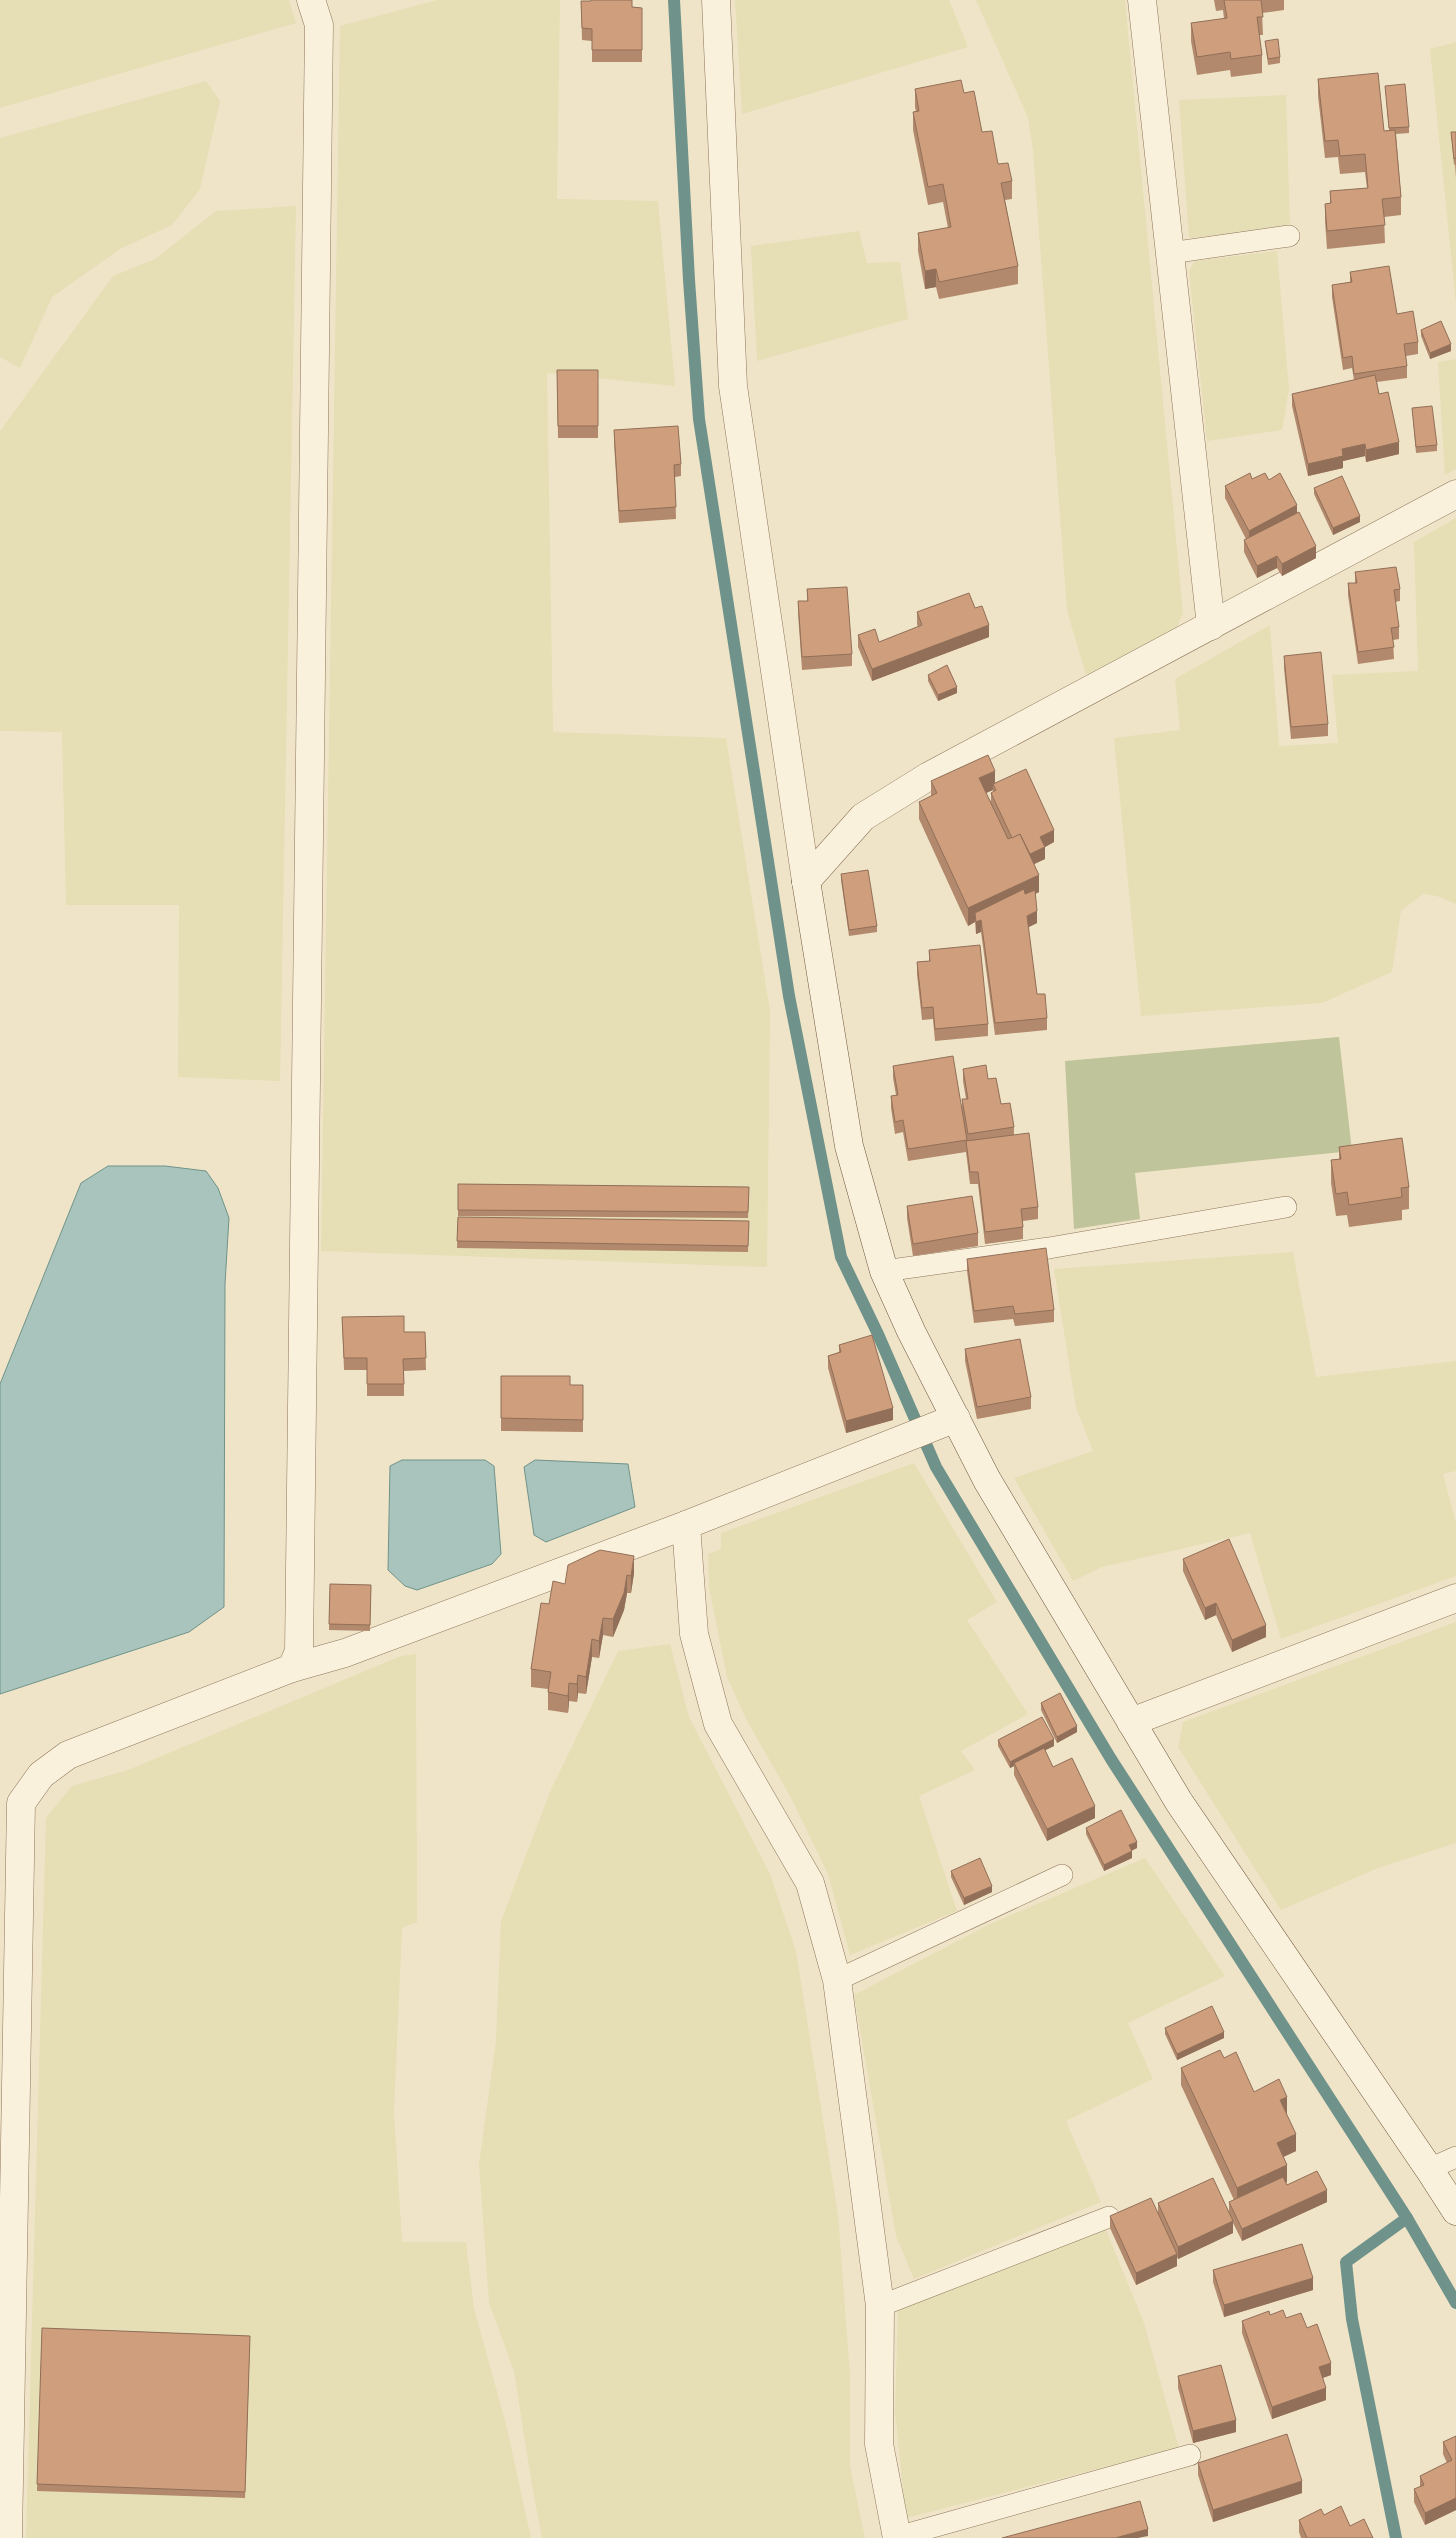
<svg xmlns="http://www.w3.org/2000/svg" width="1456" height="2538" viewBox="0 0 1456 2538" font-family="'PT Serif',serif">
<rect width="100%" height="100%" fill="#f0e4c8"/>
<!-- farmland -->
<g fill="#e6deb5">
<path d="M0 0H289L296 23 0 108Z"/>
<path d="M437 0H560L557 199 658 201 675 386 547 373 553 732 726 738 770 1011 767 1267 321 1251 340 26Z"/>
<path d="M735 0H949L968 47 742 114Z"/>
<path d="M976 0H1125L1183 613 1176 629 1086 675 1067 611 1033 150 1028 118Z"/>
<path d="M1456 42V304L1430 49Z"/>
<path d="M206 81 220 101 200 189 172 225 120 249 52 297 20 368 0 357V138Z"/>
<path d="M1286 95 1290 228 1189 238 1179 100Z"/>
<path d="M296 206 280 1081 178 1077 179 905H66L62 732 0 731V431L113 276 155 259 216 211Z"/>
<path d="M859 231 867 263 900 262 908 319 757 361 751 246Z"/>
<path d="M1277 251 1289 389 1282 430 1207 441 1189 271 1195 261Z"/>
<path d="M1456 359V469L1445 475 1438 362Z"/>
<path d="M1456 518V904L1437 896 1423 894 1401 911 1392 972 1322 1003 1141 1016 1114 738 1180 730 1175 679 1270 625 1279 746 1338 743 1332 675 1418 671 1414 542Z"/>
<path d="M1293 1252 1316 1377 1456 1361V1471L1443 1474 1456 1523V1576L1281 1639 1250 1533 1102 1567 1073 1581 1014 1478 1093 1451 1076 1408 1054 1269Z"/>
<path d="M914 1463 997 1602 967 1620 1028 1714 961 1751 975 1770 919 1796 957 1911 850 1955 828 1874 791 1798 746 1719 727 1677 709 1588 708 1554 721 1549V1533Z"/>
<path d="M1456 1622V1843L1378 1868 1281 1910 1178 1747 1183 1722Z"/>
<path d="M670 1644 689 1717 770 1874 796 1951 838 2214 850 2375V2466L865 2538H542L532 2486 514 2371 489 2303 479 2164 496 2041 501 1921 550 1792 618 1651Z"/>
<path d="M416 1654 417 1922 402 1928 394 2112 402 2242H466L474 2308 507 2428 531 2538H26L46 1818 72 1786 128 1770 401 1656Z"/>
<path d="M1145 1858 1225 1976 1128 2023 1153 2079 1066 2121 1101 2202 914 2279 896 2236 854 1995 990 1924Z"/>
<path d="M1106 2230 1144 2323 1179 2448 906 2518 895 2412 898 2309Z"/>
</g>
<!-- cemetery -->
<path fill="#bfc49a" d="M1339 1037 1352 1151 1135 1173 1140 1219 1074 1229 1065 1061Z"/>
<!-- water -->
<g fill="#a9c4bc" stroke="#6f938a">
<path d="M108 1166H165L206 1171 218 1188 229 1218 225 1284 224 1607 189 1632 0 1694V1384L81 1183Z"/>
<path d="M402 1460H485L494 1466 501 1554 492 1564 417 1590 405 1586 388 1570 390 1466Z"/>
<path d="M535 1460 628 1464 635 1507 546 1542 534 1535 524 1467Z"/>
</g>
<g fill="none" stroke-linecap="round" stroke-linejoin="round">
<!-- stream -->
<g stroke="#6f938a" stroke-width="12">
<path d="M674 0 689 280 699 419 789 996 841 1257 877 1332 936 1467 1111 1759 1407 2218 1456 2303"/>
<path d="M1396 2538 1352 2319 1346 2262 1407 2218"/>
</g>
<defs>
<g id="lane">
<path d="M1170 253 1289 236"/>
<path d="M884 1271 1049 1248 1286 1207"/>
<path d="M837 1980 1062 1875"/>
<path d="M1429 2169 1456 2157"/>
<path d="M880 2306 1109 2217"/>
<path d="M897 2537 1190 2455"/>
</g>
<g id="street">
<path d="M716 0 733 386 806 881"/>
<path d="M1142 0 1211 626"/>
<path d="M806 881 863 817 929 776 1456 494"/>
<path d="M292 1668 345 1653 686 1525"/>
<path d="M1131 1722 1456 1598"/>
<path d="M8 2538 21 1803 41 1775 68 1755 292 1668 299 1651 319 25 311 0"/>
<path d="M897 2538 879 2444 880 2306 837 1980 810 1883 718 1724 694 1634 686 1525 956 1418"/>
</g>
<path id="secondary" d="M806 881 849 1146 884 1271 911 1331 987 1480 1179 1802 1429 2169 1456 2211"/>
</defs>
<!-- lane casing -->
<use href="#lane" stroke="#8d765c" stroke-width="22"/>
<!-- street casing -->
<use href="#street" stroke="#8d765c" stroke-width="29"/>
<!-- secondary casing -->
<use href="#secondary" stroke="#6f573f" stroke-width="29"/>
<!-- lane -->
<use href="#lane" stroke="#faf1dc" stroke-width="21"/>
<!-- street -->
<use href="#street" stroke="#faf1dc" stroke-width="28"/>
<!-- secondary -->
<use href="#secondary" stroke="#faf1dc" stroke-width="28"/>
</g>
<!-- wall -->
<g fill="#b2896c" fill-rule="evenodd">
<path d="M1214 0H1284V10L1262 13 1263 35H1259L1262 55V73L1231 77 1230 70 1197 75 1191 41V23L1224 19 1223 10 1216 11Z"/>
<path d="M581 1 632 7 642 8V62H592V41L582 40Z"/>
<path d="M1265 41 1280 57V63L1268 65Z"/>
<path d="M1318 79 1384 131 1389 130 1385 86 1409 127V133L1396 134 1401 197V215L1384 217 1385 243 1327 249 1325 221V204L1330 203V191L1367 188 1365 172 1340 174 1338 157 1325 158 1318 96Z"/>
<path d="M915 89 964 93 982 132 998 164 1012 181V199L1005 200 1018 266V284L939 299 936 287 925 289 918 251V233L948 228 943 202 928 205 913 130V112H916L915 107Z"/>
<path d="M1451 132H1456V178L1455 164 1454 165Z"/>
<path d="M1350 272 1397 314 1418 342V354L1406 356 1407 366V378L1377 382 1379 394 1399 454 1366 462 1365 456 1343 461V468L1308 476 1292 406V394L1354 380 1352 368 1343 370 1332 297V285L1350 282Z"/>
<path d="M1421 330 1451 351 1430 359 1421 336Z"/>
<path d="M557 370H598V438H558Z"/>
<path d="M1412 408 1437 445V451L1416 453Z"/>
<path d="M614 430 681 464V476L675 477 676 519 619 523 614 442Z"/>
<path d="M1252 479 1269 480 1297 512 1316 558 1282 576 1277 568 1257 578 1244 552V540L1246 539 1225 498V486Z"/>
<path d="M1314 488 1360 522 1333 535 1314 494Z"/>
<path d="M1355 572 1400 589V601L1395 602 1399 627V639L1393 640 1394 659 1358 664 1348 595V583H1355Z"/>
<path d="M807 589 852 654V666L802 670 798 613V601H807Z"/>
<path d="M975 608 989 637 872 681 858 647V635L879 642 918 627 917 624V612Z"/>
<path d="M1284 656 1328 724V736L1291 739 1284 668Z"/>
<path d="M928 675 957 693 938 701 928 681Z"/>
<path d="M931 781 995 783 1054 842 1045 847V859L1034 864 1039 892 1035 894 1037 923 1028 927 1037 994 1047 1018V1030L995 1035 981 932 976 934 975 922 968 926 919 819V802L931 796ZM993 790V792L991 793V802L986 793Z"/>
<path d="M841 874 877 926V932L849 936 841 880Z"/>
<path d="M929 950 988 1024V1036L935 1041 933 1019 922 1020 917 974V962L929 961Z"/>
<path d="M893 1066 962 1111V1099H966L963 1081V1069L988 1079 1001 1104 1014 1127V1135L1038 1207V1219L1023 1221V1239L985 1244 978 1184H970L966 1152 908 1161 903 1132 895 1134 891 1108V1096L896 1095 893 1078Z"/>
<path d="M1339 1147 1409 1187V1209L1402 1210V1220L1349 1227 1347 1215 1336 1216 1331 1183V1160L1339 1159Z"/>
<path d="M458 1184 749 1187 748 1218 458 1216Z"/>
<path d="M907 1206 978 1233V1246L913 1256 907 1218Z"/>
<path d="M458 1217 749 1221 748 1252 457 1248Z"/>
<path d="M967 1259 1054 1310V1322L1015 1326 1013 1319 974 1323 967 1271Z"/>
<path d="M342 1317 404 1332H425L426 1370 404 1371V1396H367V1370H344Z"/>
<path d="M839 1345 893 1420 846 1433 828 1368V1356L839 1352Z"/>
<path d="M965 1349 1031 1397V1409L977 1419 965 1361Z"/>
<path d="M501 1376 570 1385H583V1432L501 1431Z"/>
<path d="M1183 1559 1266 1637 1232 1652 1216 1615 1205 1620 1183 1571Z"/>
<path d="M634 1573 631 1593H627L624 1610 613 1637 603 1635 599 1658 592 1657 586 1694 578 1693 577 1702 569 1701 568 1713 548 1710V1689L531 1687V1669L549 1604 565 1584Z"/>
<path d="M330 1584 371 1585 370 1631 329 1630Z"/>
<path d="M1041 1703 1077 1732 1057 1743 1041 1710Z"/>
<path d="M998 1740 1054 1746 1045 1750 1053 1767 1095 1818 1047 1841 1014 1775V1766L1010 1768 998 1746Z"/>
<path d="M1086 1828 1137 1848 1132 1850V1858L1104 1871 1086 1834Z"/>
<path d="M951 1871 992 1892 964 1905 951 1877Z"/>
<path d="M1165 2028 1224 2038 1177 2060 1165 2034Z"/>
<path d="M1224 2058 1254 2092 1287 2115 1296 2151 1283 2157 1287 2182 1286 2183 1287 2185 1327 2202 1242 2241 1233 2223V2233L1178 2259 1177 2257V2266L1136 2285 1110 2228V2216L1158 2213V2203L1229 2213V2202L1234 2200 1181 2085V2068Z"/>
<path d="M1213 2270 1313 2290 1224 2317 1213 2282Z"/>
<path d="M1270 2315 1286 2318 1307 2328 1331 2375 1323 2378 1326 2400 1272 2419 1242 2333V2321Z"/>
<path d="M42 2328 250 2336 245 2498 37 2491Z"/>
<path d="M1178 2376 1236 2432 1193 2443 1178 2388Z"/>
<path d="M1456 2436V2510L1425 2525 1414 2502V2489L1420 2487V2476L1447 2463 1443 2454V2442Z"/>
<path d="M1198 2463 1302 2493 1213 2522 1198 2475Z"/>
<path d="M1324 2515 1350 2526 1373 2538H1301L1299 2532V2520Z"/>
</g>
<!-- shaded-wall -->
<g fill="#916f58">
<path d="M936 269V287L925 289V271Z"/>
<path d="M1451 344V351L1430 359V353Z"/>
<path d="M1399 442V454L1366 462V450Z"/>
<path d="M1365 444V456L1343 461V468L1308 476V464L1342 449Z"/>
<path d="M1297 505V518L1249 543V531Z"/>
<path d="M1360 516V522L1333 535V528Z"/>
<path d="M1316 546V558L1282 576V564Z"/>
<path d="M1277 556V568L1257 578V566Z"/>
<path d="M989 625V637L872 681V669Z"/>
<path d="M957 687V693L938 701V695Z"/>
<path d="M995 771V788L993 784V790L979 796V778Z"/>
<path d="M1054 830V842L1045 847V859L1030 866V854L1040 837Z"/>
<path d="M1039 875V892L976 922 975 913V922L968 926V908Z"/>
<path d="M1037 911V923L1027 928V916Z"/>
<path d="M981 920V932L976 934V922Z"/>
<path d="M893 1408V1420L846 1433V1421Z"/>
<path d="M634 1556V1573L631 1593V1576Z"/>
<path d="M627 1575V1593L624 1610 613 1637V1619Z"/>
<path d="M1216 1603V1615L1205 1620V1608Z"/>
<path d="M603 1618V1635L599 1658V1641Z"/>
<path d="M1266 1625V1637L1232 1652V1640Z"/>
<path d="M592 1639V1657L586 1694V1677Z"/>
<path d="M578 1675V1693L577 1702V1684Z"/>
<path d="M569 1683V1701L568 1713V1696Z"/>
<path d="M1077 1726V1732L1057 1743V1737Z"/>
<path d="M1054 1739V1746L1015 1765 1014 1763V1766L1010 1768V1762Z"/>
<path d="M1095 1806V1818L1047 1841V1829Z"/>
<path d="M1137 1842V1848L1129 1852V1845Z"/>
<path d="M1132 1851V1858L1104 1871V1865Z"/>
<path d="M992 1886V1892L964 1905V1898Z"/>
<path d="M1224 2032V2038L1177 2060V2054Z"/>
<path d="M1287 2097V2115L1280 2100Z"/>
<path d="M1296 2134V2151L1277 2160V2143Z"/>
<path d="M1287 2165V2182L1237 2205V2188Z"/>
<path d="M1327 2190V2202L1242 2241V2229Z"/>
<path d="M1233 2221V2233L1178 2259V2247Z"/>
<path d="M1177 2254V2266L1136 2285V2273Z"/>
<path d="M1313 2278V2290L1224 2317V2305Z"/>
<path d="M1331 2363V2375L1319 2379V2367Z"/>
<path d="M1326 2388V2400L1272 2419V2407Z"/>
<path d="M1236 2420V2432L1193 2443V2431Z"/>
<path d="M1302 2481V2493L1213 2522V2510Z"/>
<path d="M1456 2498V2510L1425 2525V2513Z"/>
<path d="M1148 2529V2536L1138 2538H1115Z"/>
</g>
<!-- building -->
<g fill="#cf9f7d" stroke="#916f58">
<path d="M591 0H632V7L642 8V50H592V29L582 28 581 1H591Z"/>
<path d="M1224 0H1261L1263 17H1257L1262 55 1231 59 1230 52 1197 57 1191 23 1227 18Z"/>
<path d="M1278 39 1280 57 1268 59 1265 41Z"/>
<path d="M1378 73 1384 131 1395 130 1401 197 1382 199 1385 225 1327 231 1325 204 1331 203 1330 191 1368 188 1365 154 1340 156 1338 140 1325 141 1318 79Z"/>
<path d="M961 80 964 93 974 91 982 132 992 131 998 164 1008 163 1012 181 1001 183 1018 266 939 282 936 269 925 271 918 233 951 227 943 184 928 187 913 112 919 111 915 89Z"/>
<path d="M1405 84 1409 127 1389 128 1385 86Z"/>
<path d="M1451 132H1456V158L1454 159Z"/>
<path d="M1389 266 1397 314 1413 311 1418 342 1404 344 1407 366 1354 374 1352 356 1343 358 1332 285 1352 282 1350 272Z"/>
<path d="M1441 321 1451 344 1430 353 1421 330Z"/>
<path d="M557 370H598V426H558Z"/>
<path d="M1375 375 1379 394 1388 392 1399 442 1366 450 1365 444 1342 449 1343 456 1308 464 1292 394Z"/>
<path d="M1432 406 1437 445 1416 447 1412 408Z"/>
<path d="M678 426 681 464 674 465 676 507 619 511 614 430Z"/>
<path d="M1250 473 1252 479 1265 473 1269 480 1280 473 1297 505 1249 531 1225 486Z"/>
<path d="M1342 476 1360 516 1333 528 1314 488Z"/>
<path d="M1299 512 1316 546 1282 564 1277 556 1257 566 1244 540Z"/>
<path d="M1396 567 1400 589 1394 590 1399 627 1391 628 1394 647 1358 652 1348 583H1357L1355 572Z"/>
<path d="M847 587 852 654 802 657 798 601H808L807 589Z"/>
<path d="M969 593 975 608 982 606 989 625 872 669 858 635 875 629 879 642 922 625 917 612Z"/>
<path d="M1321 652 1328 724 1291 727 1284 656Z"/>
<path d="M947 665 957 687 938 695 928 675Z"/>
<path d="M988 755 995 771 979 778 1008 839 1020 834 1039 875 968 908 919 802 937 793 931 781Z"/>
<path d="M1026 769 1054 830 1040 837 1045 847 1030 854 1020 834 1012 838 991 793 996 790 993 784Z"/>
<path d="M868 870 877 926 849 930 841 874Z"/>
<path d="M1024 889 1025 894 1035 890 1037 911 1027 916 1037 994H1045L1047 1018 995 1023 981 920 976 922 975 913Z"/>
<path d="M980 945 988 1024 935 1029 933 1007 922 1008 917 962 930 961 929 950Z"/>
<path d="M953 1056 967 1140 908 1149 903 1120 895 1122 891 1096 898 1095 893 1066Z"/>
<path d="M986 1065 988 1079 996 1078 1001 1104 1010 1103 1014 1127 968 1134 962 1099H968L963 1069Z"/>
<path d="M1029 1133 1038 1207 1021 1209 1023 1227 985 1232 978 1172H970L966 1141Z"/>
<path d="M1402 1138 1409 1187 1401 1188 1402 1197 1349 1205 1347 1192 1336 1194 1331 1160 1341 1159 1339 1147Z"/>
<path d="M458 1184 749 1187 748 1212 458 1210Z"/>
<path d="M972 1196 978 1233 913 1244 907 1206Z"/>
<path d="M458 1217 749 1221 748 1246 457 1241Z"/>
<path d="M1046 1248 1054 1310 1015 1314 1013 1306 974 1311 967 1259Z"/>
<path d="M404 1316V1332H425L426 1358 403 1359 404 1384H367V1358H344L342 1317Z"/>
<path d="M872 1335 893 1408 846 1421 828 1356 841 1352 839 1345Z"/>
<path d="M1020 1339 1031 1397 977 1407 965 1349Z"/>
<path d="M501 1376H570V1385H583V1420L501 1418Z"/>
<path d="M1229 1539 1266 1625 1232 1640 1216 1603 1205 1608 1183 1559Z"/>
<path d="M600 1550 634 1556 631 1576 627 1575 624 1593 613 1619 603 1618 599 1641 592 1639 586 1677 578 1675 577 1684 569 1683 568 1696 548 1692 551 1672 531 1669 541 1603 549 1604 553 1581 565 1584 568 1565Z"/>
<path d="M330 1584 371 1585 370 1625 329 1624Z"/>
<path d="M1060 1693 1077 1726 1057 1737 1041 1703Z"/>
<path d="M1042 1717 1054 1739 1010 1762 998 1740Z"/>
<path d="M1044 1748 1053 1767 1072 1758 1095 1806 1047 1829 1014 1763Z"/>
<path d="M1121 1810 1137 1842 1129 1845 1132 1851 1104 1865 1086 1828Z"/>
<path d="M980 1858 992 1886 964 1898 951 1871Z"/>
<path d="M1212 2006 1224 2032 1177 2054 1165 2028Z"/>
<path d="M1220 2050 1224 2058 1236 2052 1254 2092 1279 2079 1287 2097 1280 2100 1296 2134 1277 2143 1287 2165 1237 2188 1181 2068Z"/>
<path d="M1317 2171 1327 2190 1242 2229 1229 2202 1283 2177 1287 2185Z"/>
<path d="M1213 2178 1233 2221 1178 2247 1158 2203Z"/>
<path d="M1151 2198 1177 2254 1136 2273 1110 2216Z"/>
<path d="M1302 2244 1313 2278 1224 2305 1213 2270Z"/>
<path d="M1283 2310 1286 2318 1301 2313 1307 2328 1317 2324 1331 2363 1319 2367 1326 2388 1272 2407 1242 2321 1269 2311 1270 2315Z"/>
<path d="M42 2328 250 2336 245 2492 37 2484Z"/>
<path d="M1221 2365 1236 2420 1193 2431 1178 2376Z"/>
<path d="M1287 2434 1302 2481 1213 2510 1198 2463Z"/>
<path d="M1456 2436V2498L1425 2513 1414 2489 1424 2485 1420 2476 1452 2460 1443 2442Z"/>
<path d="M1140 2501 1148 2529 1115 2538H1002Z"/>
<path d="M1341 2506 1350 2526 1364 2519 1373 2538H1307L1299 2520 1321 2509 1324 2515Z"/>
</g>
</svg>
